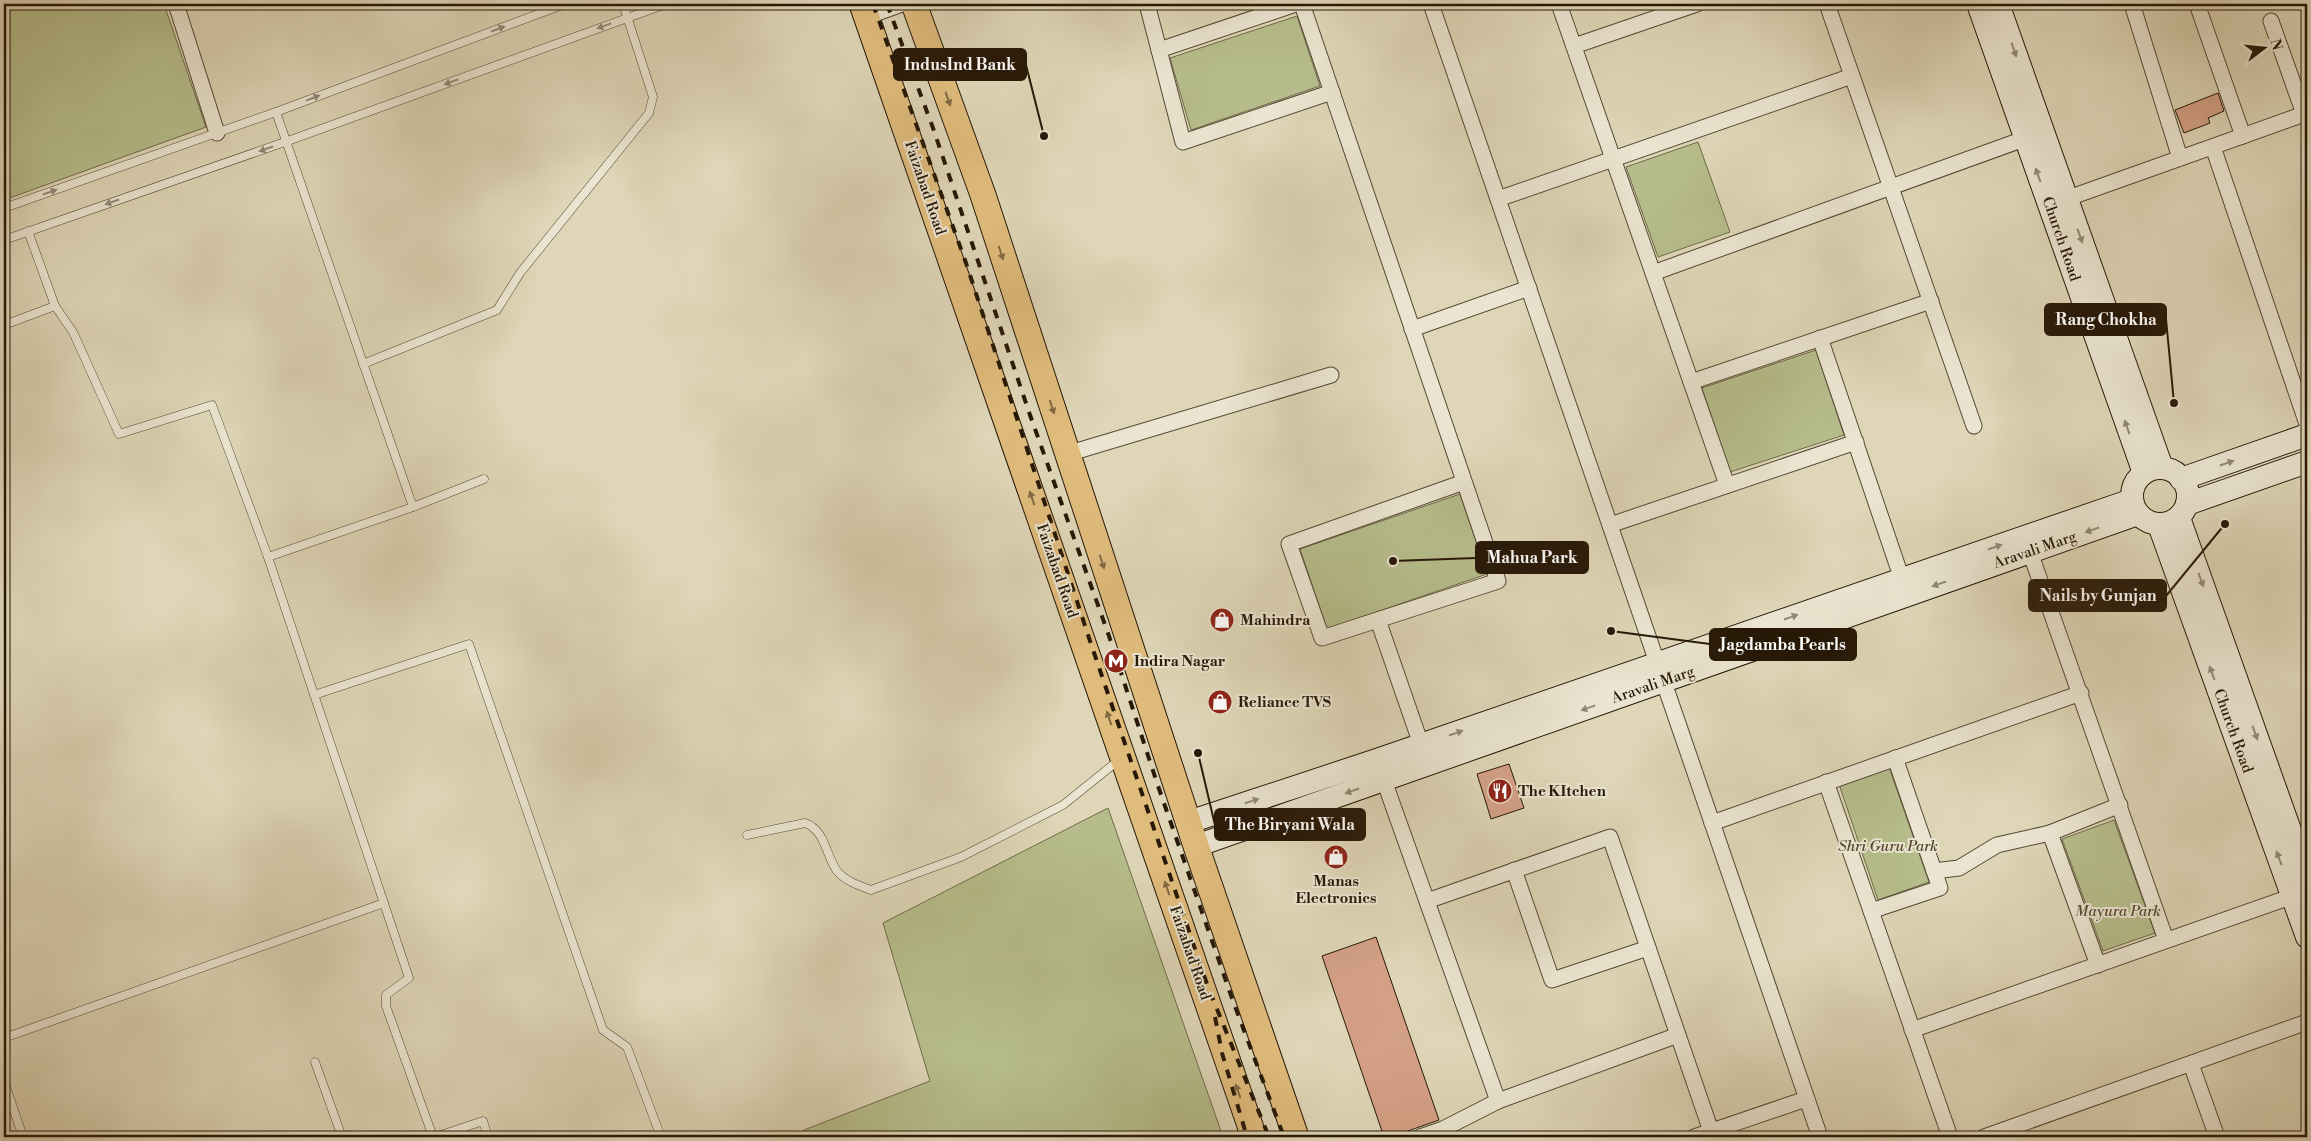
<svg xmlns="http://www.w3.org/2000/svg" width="2311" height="1141" viewBox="0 0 2311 1141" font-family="'Libre Bodoni',serif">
<rect width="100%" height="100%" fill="#ded6b7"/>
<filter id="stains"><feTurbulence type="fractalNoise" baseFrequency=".004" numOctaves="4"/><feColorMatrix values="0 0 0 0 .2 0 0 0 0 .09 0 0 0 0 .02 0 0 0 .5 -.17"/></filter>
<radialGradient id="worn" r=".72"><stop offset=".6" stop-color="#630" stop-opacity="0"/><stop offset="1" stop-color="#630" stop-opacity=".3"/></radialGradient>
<!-- green -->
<g fill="#b6bc8b" stroke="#6e6a49">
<path d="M4 4H164L206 127 4 200Z"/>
<path d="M1297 16 1320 86 1191 130 1170 58Z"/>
<path d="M1698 142 1730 232 1658 257 1626 167Z"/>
<path d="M1816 350 1844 435 1730 472 1702 388Z"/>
<path d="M1460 494 1487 574 1327 629 1300 549Z"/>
<path d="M1889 767 1929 882 1878 900 1839 784Z"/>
<path d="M1108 808 1223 1137H798L804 1130 930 1081 883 923Z"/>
<path d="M2114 820 2155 933 2103 951 2062 839Z"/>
</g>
<!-- building -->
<g fill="#d3a086" stroke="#271807">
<path d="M2218 93 2224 111 2208 118 2210 123 2184 133 2175 110Z"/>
<path d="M1509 764 1524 808 1491 819 1477 774Z"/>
<path d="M1376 937 1439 1120 1391 1137H1384L1322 956Z"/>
</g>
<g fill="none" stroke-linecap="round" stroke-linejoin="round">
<defs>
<g id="lane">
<path d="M276 112 413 507 484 479"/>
<path d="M4 208 276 112 565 4"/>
<path d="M28 231 55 306 73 332 119 434 212 405 268 557 409 978 386 995V1006L433 1137"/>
<path d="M4 240 285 142 666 4"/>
<path d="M4 325 55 306"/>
<path d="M363 364 497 310 520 273 649 113 653 97 623 4"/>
<path d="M268 557 413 507"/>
<path d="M314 695 469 644 603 1030 627 1047 661 1137"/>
<path d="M747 835 805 823C826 831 825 854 837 871 845 881 860 886 871 890L961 857 1063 805 1119 760"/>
<path d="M4 1038 384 903"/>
<path d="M315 1062 342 1137"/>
<path d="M4 1081 23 1137"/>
<path d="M435 1137 483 1121 488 1137"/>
</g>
<g id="street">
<path d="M176 4 217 133"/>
<path d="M1147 4 1183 142 1332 92"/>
<path d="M1302 4C1367 196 1432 388 1498 581L1322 638 1289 544 1464 482"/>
<path d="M1431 4 1820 1137"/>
<path d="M1559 4 1727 485"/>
<path d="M1827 4 1974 426"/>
<path d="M2132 4 2180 158"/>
<path d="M2197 4 2243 136"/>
<path d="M866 17 902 4"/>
<path d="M2271 21 2304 114"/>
<path d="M1574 46 1697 4"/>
<path d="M1159 50 1296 4"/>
<path d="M2213 147 2307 424"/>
<path d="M1498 199 1852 76"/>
<path d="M2060 201 2307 113"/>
<path d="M1653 273 2035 135"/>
<path d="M1412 329 1529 288"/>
<path d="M1820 338 1905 588"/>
<path d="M1691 382 1931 301"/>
<path d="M1067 454 1331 375"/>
<path d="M1610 525 1856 442"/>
<path d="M2030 552 2166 940"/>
<path d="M1378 620 1424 753"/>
<path d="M1381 772 1498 1101"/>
<path d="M1826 782 1950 1137"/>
<path d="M1712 823 2081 693"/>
<path d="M1514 870 1552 980 1648 948"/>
<path d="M1934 871 1959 868 1997 845 2050 833"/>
<path d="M1427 901 1610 837 1711 1131"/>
<path d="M1871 911 1940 888 1895 758"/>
<path d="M2098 965 2050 833 2120 805"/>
<path d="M1912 1030 2307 891"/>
<path d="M2191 1064 2217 1137"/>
<path d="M1420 1137 1443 1129 1498 1101 1678 1035"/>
<path d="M1694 1137 1806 1099"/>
<path d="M1984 1137 2307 1022"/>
</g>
<g id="secondary">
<path d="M1978 4 2144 473"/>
<path d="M1998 4 2162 468"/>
<circle cx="2160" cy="496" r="28"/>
<path d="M2181 479 2307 435"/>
<path d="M2187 504 2307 462"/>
<path d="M2179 518 2307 878"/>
<path d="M2159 525 2307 937"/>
<path d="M1189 822 1377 760 2132 500"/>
<path d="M1196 846 2138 514"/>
</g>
<g id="primary">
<path d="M862 4 1254 1137"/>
<path d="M914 4 983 195 1196 846 1296 1137"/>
</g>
</defs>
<!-- lane casing -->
<use href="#lane" stroke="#554833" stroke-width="9"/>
<!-- street casing -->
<use href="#street" stroke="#554833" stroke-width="17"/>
<!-- secondary casing -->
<use href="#secondary" stroke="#271807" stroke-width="24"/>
<!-- primary casing -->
<use href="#primary" stroke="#271807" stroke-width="27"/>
<!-- lane -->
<use href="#lane" stroke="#eae4d0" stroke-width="8"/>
<!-- street -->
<use href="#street" stroke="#eae4d0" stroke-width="15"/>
<!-- secondary -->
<use href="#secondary" stroke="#eae4d0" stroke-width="22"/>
<!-- primary -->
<use href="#primary" stroke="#dfbb7c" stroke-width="25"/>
<!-- rail -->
<g stroke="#271807" stroke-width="4" stroke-dasharray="9 9" stroke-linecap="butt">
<path d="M873 4 966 263 1091 644 1208 987 1269 1137"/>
<path d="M887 4 933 128 1030 415 1109 636 1157 783 1233 1001 1284 1137"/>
<path d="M1215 1017 1222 1053 1247 1137"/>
</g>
</g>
<!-- one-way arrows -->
<defs><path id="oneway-solid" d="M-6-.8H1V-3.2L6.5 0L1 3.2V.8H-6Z" transform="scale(1.25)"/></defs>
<g fill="#928876">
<use href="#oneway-solid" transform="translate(604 26) rotate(160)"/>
<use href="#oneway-solid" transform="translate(498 29) rotate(-21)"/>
<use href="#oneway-solid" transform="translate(2014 50) rotate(71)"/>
<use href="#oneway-solid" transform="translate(451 82) rotate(160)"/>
<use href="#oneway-solid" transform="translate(313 98) rotate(-21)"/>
<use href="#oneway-solid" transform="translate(266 149) rotate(161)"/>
<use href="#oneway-solid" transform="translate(2038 175) rotate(-110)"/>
<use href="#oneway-solid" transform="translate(50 192) rotate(-19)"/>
<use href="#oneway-solid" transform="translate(112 202) rotate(161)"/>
<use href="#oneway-solid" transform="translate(2080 236) rotate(70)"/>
<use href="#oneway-solid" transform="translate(2127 427) rotate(-109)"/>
<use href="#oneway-solid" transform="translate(2227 463) rotate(-19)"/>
<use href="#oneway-solid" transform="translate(2092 530) rotate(161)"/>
<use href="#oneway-solid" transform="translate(1995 547) rotate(-19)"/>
<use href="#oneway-solid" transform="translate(2201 580) rotate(70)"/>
<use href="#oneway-solid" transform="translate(1939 584) rotate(161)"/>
<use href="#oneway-solid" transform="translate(1791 617) rotate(-19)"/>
<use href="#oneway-solid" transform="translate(2212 673) rotate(-110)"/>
<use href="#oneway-solid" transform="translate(1588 708) rotate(161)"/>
<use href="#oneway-solid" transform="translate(1456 733) rotate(-19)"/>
<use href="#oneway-solid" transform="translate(2255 733) rotate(70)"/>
<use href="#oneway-solid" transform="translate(1352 791) rotate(161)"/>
<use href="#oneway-solid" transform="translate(1252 801) rotate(-18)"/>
<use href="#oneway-solid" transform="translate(2279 858) rotate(-110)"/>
</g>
<g fill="#836a42">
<use href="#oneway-solid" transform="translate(948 99) rotate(70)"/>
<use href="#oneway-solid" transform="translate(1001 253) rotate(72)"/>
<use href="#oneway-solid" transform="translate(1052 407) rotate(72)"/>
<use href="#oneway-solid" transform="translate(1032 498) rotate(-109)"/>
<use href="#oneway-solid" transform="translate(1102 562) rotate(72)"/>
<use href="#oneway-solid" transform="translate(1109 718) rotate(-109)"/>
<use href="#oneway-solid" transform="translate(1167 888) rotate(-109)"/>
<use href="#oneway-solid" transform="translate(1238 1091) rotate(-109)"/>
</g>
<!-- icons -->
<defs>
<symbol id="shop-disc" viewBox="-11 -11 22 22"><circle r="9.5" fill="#8f2418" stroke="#eae4d0"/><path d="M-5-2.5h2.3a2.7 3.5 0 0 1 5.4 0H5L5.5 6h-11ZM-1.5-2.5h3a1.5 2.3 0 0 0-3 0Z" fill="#fff"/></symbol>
<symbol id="metro-disc" viewBox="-11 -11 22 22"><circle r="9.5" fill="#8f2418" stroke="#eae4d0"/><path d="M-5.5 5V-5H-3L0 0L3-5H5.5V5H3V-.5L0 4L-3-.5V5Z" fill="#fff"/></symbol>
<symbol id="restaurant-disc" viewBox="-11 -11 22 22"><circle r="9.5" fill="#8f2418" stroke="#eae4d0"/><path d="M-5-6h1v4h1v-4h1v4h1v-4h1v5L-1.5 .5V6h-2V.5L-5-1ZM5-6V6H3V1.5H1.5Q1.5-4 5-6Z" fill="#fff"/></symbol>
</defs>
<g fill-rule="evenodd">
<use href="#shop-disc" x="1208" y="606" width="28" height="28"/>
<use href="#metro-disc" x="1102" y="647" width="28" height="28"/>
<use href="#shop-disc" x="1206" y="688" width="28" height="28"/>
<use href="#restaurant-disc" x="1486" y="777" width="28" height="28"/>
<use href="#shop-disc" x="1322" y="843" width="28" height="28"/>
</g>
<g text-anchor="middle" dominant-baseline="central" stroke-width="4" stroke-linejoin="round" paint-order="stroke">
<!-- street labels -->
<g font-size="15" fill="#271807" stroke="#eae4d0">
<text transform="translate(925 188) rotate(71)">Faizabad Road</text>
<text transform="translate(2061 239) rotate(71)">Church Road</text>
<text transform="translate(2035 550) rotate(-19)">Aravali Marg</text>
<text transform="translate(1057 571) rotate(71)">Faizabad Road</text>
<text transform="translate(1653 685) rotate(-19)">Aravali Marg</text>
<text transform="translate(2233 731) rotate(70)">Church Road</text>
<text transform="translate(1190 953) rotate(71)">Faizabad Road</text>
</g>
<!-- poi labels -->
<g font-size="15" font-weight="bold" fill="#271807" stroke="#eae4d0" text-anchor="start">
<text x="1240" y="620">Mahindra</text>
<text x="1134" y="661">Indira Nagar</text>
<text x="1238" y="702">Reliance TVS</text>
<text x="1518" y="791">The KItchen</text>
<text x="1336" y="881" text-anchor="middle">Manas<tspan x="1336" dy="17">Electronics</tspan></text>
</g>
<!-- park labels -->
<g font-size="15" font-style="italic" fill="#52492f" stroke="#eae4d0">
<text x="1888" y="846">Shri Guru Park</text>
<text x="2118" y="911">Mayura Park</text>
</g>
</g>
<!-- callouts -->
<path fill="none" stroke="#271807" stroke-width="2" d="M1044 136L1026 65M2174 403L2166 319M1393 561L1476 558M2225 524L2166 596M1611 631L1710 644M1198 753L1215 825"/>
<g fill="#271807" stroke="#eae4d0" stroke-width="2">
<circle cx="1044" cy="136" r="5"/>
<circle cx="2174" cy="403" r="5"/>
<circle cx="1393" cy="561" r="5"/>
<circle cx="2225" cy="524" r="5"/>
<circle cx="1611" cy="631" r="5"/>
<circle cx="1198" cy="753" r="5"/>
</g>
<g fill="#271807" stroke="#271807" stroke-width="2">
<rect x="894" y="49" width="132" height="31" rx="5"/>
<rect x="2045" y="304" width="121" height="31" rx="5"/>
<rect x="1476" y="542" width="112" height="31" rx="5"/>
<rect x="2029" y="580" width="137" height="31" rx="5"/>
<rect x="1710" y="629" width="146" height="31" rx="5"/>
<rect x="1215" y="809" width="150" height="31" rx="5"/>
</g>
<g font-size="16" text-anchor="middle" font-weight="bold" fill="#fff">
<text x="960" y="70">IndusInd Bank</text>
<text x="2106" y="325">Rang Chokha</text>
<text x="1532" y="563">Mahua Park</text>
<text x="2098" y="601">Nails by Gunjan</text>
<text x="1783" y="650">Jagdamba Pearls</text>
<text x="1290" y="830">The Biryani Wala</text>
</g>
<!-- margin -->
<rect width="2311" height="1141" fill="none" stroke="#ded6b7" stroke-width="20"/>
<rect x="5" y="5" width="2301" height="1131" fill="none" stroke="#271807" stroke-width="2.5"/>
<rect x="10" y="10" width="2291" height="1121" fill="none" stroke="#271807"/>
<!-- north arrow -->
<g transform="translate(2264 48) rotate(74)" stroke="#eae4d0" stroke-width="4" paint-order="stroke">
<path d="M0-4L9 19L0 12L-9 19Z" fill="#271807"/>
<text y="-8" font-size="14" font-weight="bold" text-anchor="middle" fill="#271807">N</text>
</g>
<rect width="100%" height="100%" filter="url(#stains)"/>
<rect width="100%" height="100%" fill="url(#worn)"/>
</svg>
